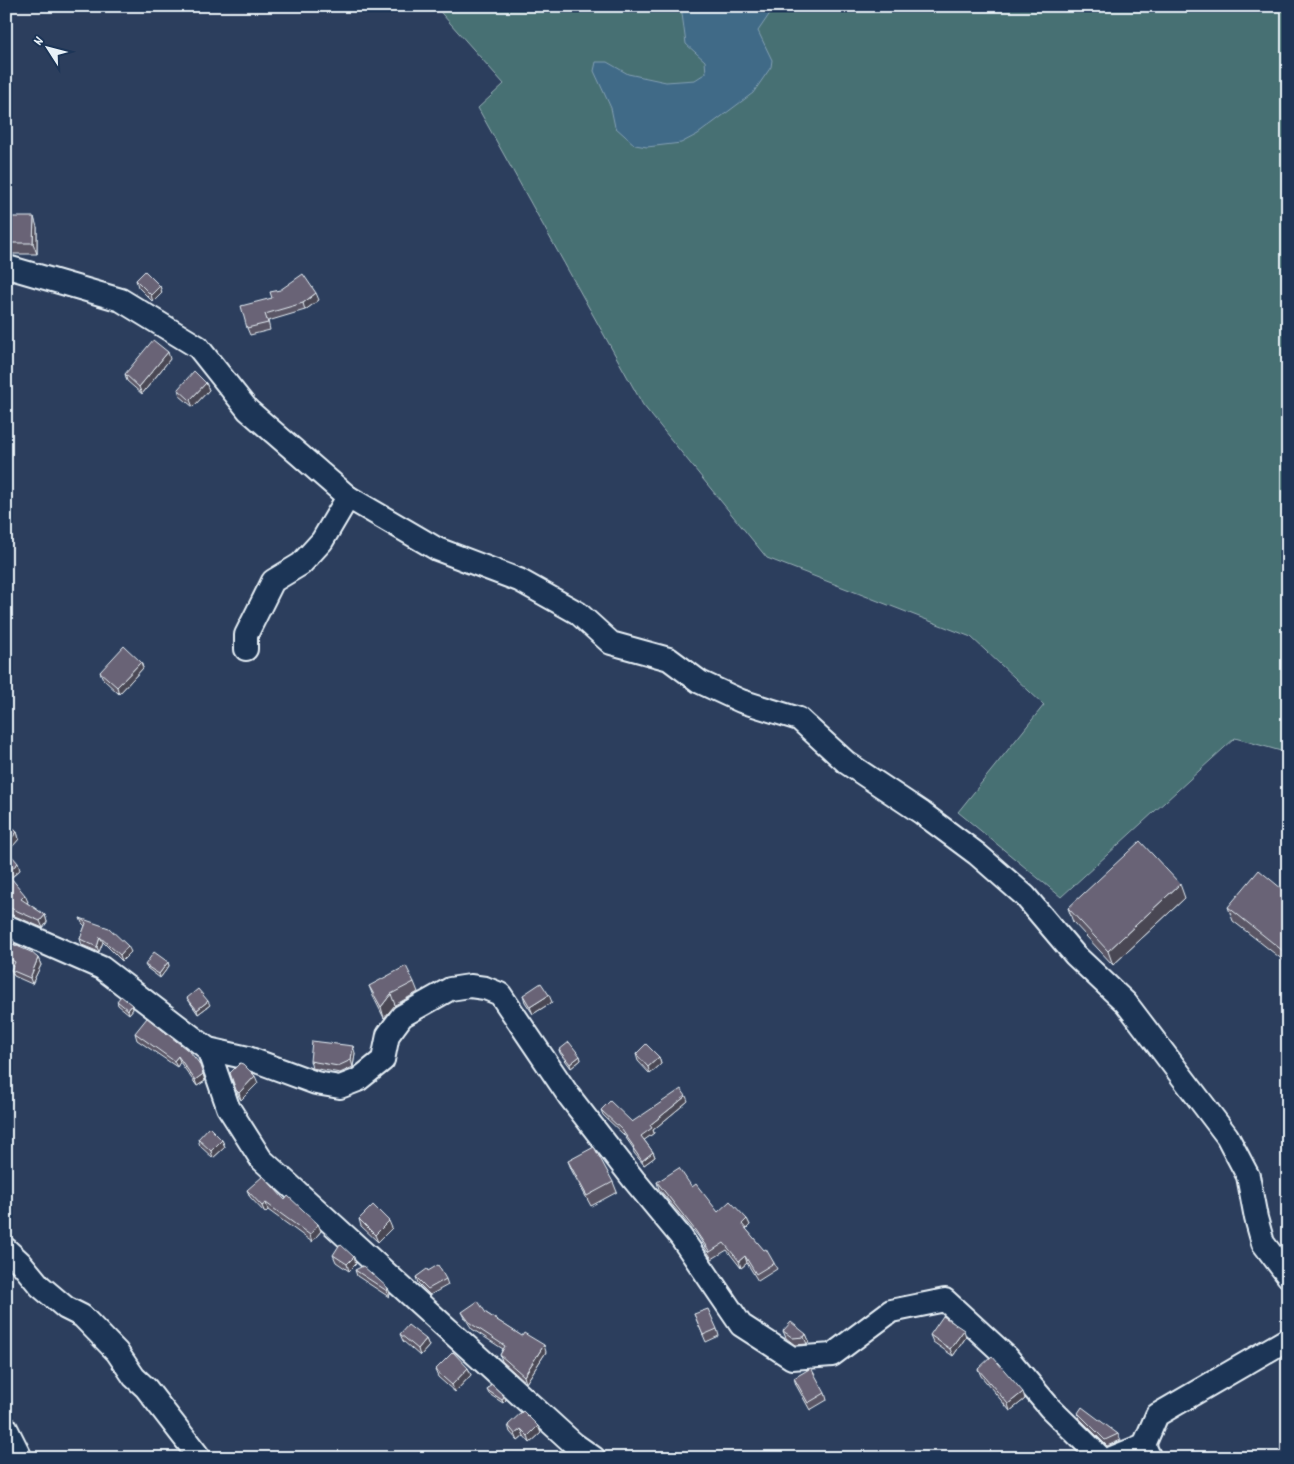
<svg xmlns="http://www.w3.org/2000/svg" width="1294" height="1464" viewBox="0 0 1294 1464" font-family="Dekko,sans-serif">
<rect width="100%" height="100%" fill="#2c3e5d"/>
<filter id="ink" filterUnits="userSpaceOnUse"><feTurbulence type="fractalNoise" baseFrequency=".02" numOctaves="2"/><feDisplacementMap in="SourceGraphic" scale="10" xChannelSelector="R" yChannelSelector="G"/><feConvolveMatrix kernelMatrix="1 2 1 2 8 2 1 2 1" color-interpolation-filters="sRGB"/></filter>
<g filter="url(#ink)">
<!-- green -->
<path fill="#476f73" stroke="#98b0b6" d="M435 6H1288V753L1235 738 1061 897 958 812 1044 705 971 637 767 558 643 405 478 108 504 84Z"/>
<!-- water -->
<path fill="#406a87" stroke="#83a0b4" d="M681 6H775L758 31 772 60 771 67 753 93 698 134 681 143 647 147 635 145 615 127 611 108 594 71 596 62H607L628 74 666 82 695 80 706 73 705 61 686 44Z"/>
<g fill="none" stroke-linecap="round" stroke-linejoin="round">
<defs>
<g id="minor">
<path d="M6 268H11L121 300 198 347 248 410 348 497 437 549 519 580 578 613 611 643 669 659 700 682 741 701 799 719 847 763 922 813 977 854 1025 896 1075 955 1126 1003 1227 1136 1248 1176 1256 1218 1263 1243 1288 1276"/>
<path d="M246 649V635L273 581 301 564 322 541 348 497"/>
<path d="M6 926 102 968 208 1049 228 1107 261 1159 574 1444 594 1458"/>
<path d="M208 1049 248 1058 316 1083 340 1087 358 1080 383 1060 388 1035 402 1016 450 989 470 986 485 988 500 994 569 1096 634 1180 681 1237 741 1325 792 1358 832 1355 891 1311 945 1300 1007 1357 1050 1408 1101 1458"/>
<path d="M6 1249 21 1263 40 1286 66 1308 82 1316 117 1352 134 1377 146 1388 200 1458"/>
<path d="M6 1428 21 1458"/>
<path d="M1112 1458 1144 1445"/>
<path d="M1150 1458 1144 1445 1157 1415 1288 1339"/>
</g>
</defs>
<!-- minor casing -->
<use href="#minor" stroke="#e8f1f8" stroke-width="26"/>
<!-- minor -->
<use href="#minor" stroke="#1d3557" stroke-width="22"/>
</g>
<!-- wall -->
<g fill="#5a5665" stroke="#e8f1f8">
<path d="M6 217 37 227V254H6Z"/>
<path d="M136 280 160 286 162 293 153 302 138 287Z"/>
<path d="M280 290 319 300 305 310 268 321 270 330 250 335 247 328 272 298Z"/>
<path d="M170 359 142 394 127 381 125 374Z"/>
<path d="M206 383 209 390 193 407 180 396 178 389Z"/>
<path d="M141 662 143 668 119 694 103 679 100 672Z"/>
<path d="M6 823 17 832 19 839 8 851 20 870 11 878 28 902 27 903 45 915 47 922 43 928 10 914 6 909Z"/>
<path d="M1288 894V964L1233 921 1228 907Z"/>
<path d="M1185 898 1113 965 1073 922 1068 908Z"/>
<path d="M80 918 131 952 122 961 103 942 99 952 82 945 80 939 85 926 82 923Z"/>
<path d="M6 935 15 945 38 958 41 965 32 984 14 976 11 970 13 966 6 961Z"/>
<path d="M168 962 169 966 160 978 147 968 145 965Z"/>
<path d="M414 982 418 992 395 1005 384 1018 373 996 369 986Z"/>
<path d="M523 995 552 1002 533 1014 525 1002Z"/>
<path d="M187 998 210 1005 198 1014 189 1001Z"/>
<path d="M117 1001 133 1009 129 1014 118 1005Z"/>
<path d="M135 1033 199 1063 205 1081 197 1086 180 1062 177 1067 137 1040Z"/>
<path d="M559 1050 580 1056 581 1060 571 1068 560 1053Z"/>
<path d="M355 1053 353 1067 340 1073 312 1068 310 1061Z"/>
<path d="M636 1054 659 1057 661 1064 650 1074 638 1061Z"/>
<path d="M230 1073 258 1083 241 1100 239 1097Z"/>
<path d="M688 1101 653 1130 654 1133 644 1140 653 1152 655 1157 644 1165 634 1153 633 1148 624 1135 603 1115 601 1110 632 1122Z"/>
<path d="M198 1139 222 1140 225 1147 213 1158 200 1146Z"/>
<path d="M568 1161 613 1182 617 1192 591 1206 572 1171Z"/>
<path d="M657 1182 692 1187 718 1212 747 1219 750 1225 746 1229 774 1263 777 1269 758 1281 747 1263 741 1268 727 1250 712 1259 698 1236 659 1189Z"/>
<path d="M247 1190 285 1200 318 1224 321 1231 312 1242 268 1210 265 1213 250 1197Z"/>
<path d="M359 1219 392 1228 378 1242 361 1226Z"/>
<path d="M333 1255 356 1264 349 1271 336 1262Z"/>
<path d="M355 1270 388 1288 390 1294 389 1297 357 1276Z"/>
<path d="M428 1271 446 1279 448 1285 430 1295 418 1283 416 1277Z"/>
<path d="M462 1312 486 1313 546 1352 526 1383 502 1361 500 1355 503 1349 472 1329 465 1318Z"/>
<path d="M694 1314 717 1329 719 1336 706 1342Z"/>
<path d="M783 1331 806 1334 809 1341 807 1344 795 1345 786 1338Z"/>
<path d="M400 1334 426 1339 429 1346 420 1356 403 1341Z"/>
<path d="M930 1335 966 1337 953 1356 933 1342Z"/>
<path d="M468 1368 471 1375 455 1392 438 1377 435 1370Z"/>
<path d="M978 1369 1025 1399 1010 1411 981 1376Z"/>
<path d="M794 1378 825 1393 827 1400 810 1410 796 1385Z"/>
<path d="M487 1390 506 1400 503 1403 489 1394Z"/>
<path d="M1078 1413 1118 1434 1121 1440 1107 1446 1080 1419Z"/>
<path d="M508 1425 538 1426 541 1433 530 1443 524 1436 518 1441 510 1432Z"/>
</g>
<!-- shaded-wall -->
<g fill="#4a4653" stroke="#e8f1f8">
<path d="M34 217 37 227V254L33 243Z"/>
<path d="M160 286 162 293 153 302 151 295Z"/>
<path d="M316 293 319 300 305 310 303 303Z"/>
<path d="M168 352 170 359 142 394 139 387Z"/>
<path d="M206 383 209 390 193 407 190 400Z"/>
<path d="M141 662 143 668 119 694 117 687Z"/>
<path d="M17 832 19 839 7 853 6 844Z"/>
<path d="M18 863 20 870 9 879 7 873Z"/>
<path d="M1180 884 1185 898 1113 965 1108 951Z"/>
<path d="M25 895 28 902 24 905 21 899Z"/>
<path d="M45 915 47 922 43 928 40 921Z"/>
<path d="M100 937 103 942 99 952 97 947Z"/>
<path d="M13 939 15 945 10 943Z"/>
<path d="M128 946 131 952 122 961 120 955Z"/>
<path d="M38 958 41 965 32 984 30 978Z"/>
<path d="M168 962 169 966 160 978 159 974Z"/>
<path d="M391 994 395 1005 384 1018 381 1007Z"/>
<path d="M549 995 552 1002 533 1014 530 1007Z"/>
<path d="M208 1001 210 1005 198 1014 197 1010Z"/>
<path d="M132 1005 133 1009 129 1014 128 1010Z"/>
<path d="M353 1046 355 1053 353 1067 351 1060Z"/>
<path d="M178 1056 180 1062 177 1067 174 1061Z"/>
<path d="M580 1056 581 1060 571 1068 570 1064Z"/>
<path d="M659 1057 661 1064 650 1074 648 1067Z"/>
<path d="M203 1074 205 1081 197 1086 195 1080Z"/>
<path d="M255 1076 258 1083 241 1100 239 1093Z"/>
<path d="M686 1096 688 1101 653 1130 654 1133 643 1141 641 1136 650 1125Z"/>
<path d="M222 1140 225 1147 213 1158 211 1151Z"/>
<path d="M653 1152 655 1157 644 1165 642 1161Z"/>
<path d="M266 1203 268 1210 265 1213 262 1206Z"/>
<path d="M747 1219 750 1225 744 1231 742 1224Z"/>
<path d="M389 1221 392 1228 378 1242 375 1235Z"/>
<path d="M318 1224 321 1231 312 1242 310 1235Z"/>
<path d="M745 1256 747 1263 741 1268 739 1261Z"/>
<path d="M354 1257 356 1264 349 1271 347 1264Z"/>
<path d="M388 1288 390 1294 389 1297 387 1291Z"/>
<path d="M964 1330 966 1337 953 1356 950 1349Z"/>
<path d="M806 1334 809 1341 807 1344 804 1337Z"/>
<path d="M426 1339 429 1346 420 1356 418 1349Z"/>
<path d="M544 1345 546 1352 526 1383 524 1376Z"/>
<path d="M468 1368 471 1375 455 1392 452 1385Z"/>
<path d="M1023 1392 1025 1399 1010 1411 1008 1404Z"/>
<path d="M504 1396 506 1400 503 1403 502 1400Z"/>
<path d="M538 1426 541 1433 530 1443 528 1436Z"/>
<path d="M521 1429 524 1436 518 1441 515 1434Z"/>
</g>
<!-- building -->
<g fill="#696476" stroke="#e8f1f8">
<path d="M6 217H34L33 243H6Z"/>
<path d="M145 271 160 286 151 295 136 280Z"/>
<path d="M303 274 316 293 303 303 265 314 268 323 247 328 241 306 272 298 270 292 280 290Z"/>
<path d="M153 340 168 352 139 387 125 374Z"/>
<path d="M194 371 206 383 190 400 178 389Z"/>
<path d="M124 646 141 662 117 687 100 672Z"/>
<path d="M6 823 17 832 6 844Z"/>
<path d="M1140 841 1180 884 1108 951 1068 908Z"/>
<path d="M6 849 18 863 7 873 25 895 21 899 45 915 40 921 8 907 6 905Z"/>
<path d="M1259 870 1288 894V955L1228 907Z"/>
<path d="M80 918 109 928 128 946 120 955 100 937 97 947 80 939 86 923Z"/>
<path d="M6 935 13 939 10 943 31 952 38 958 30 978 11 970 15 962 6 956Z"/>
<path d="M154 952 168 962 159 974 145 965Z"/>
<path d="M406 966 414 982 391 994 381 1007 369 986Z"/>
<path d="M541 983 549 995 530 1007 523 995Z"/>
<path d="M198 989 208 1001 197 1010 187 998Z"/>
<path d="M121 996 132 1005 128 1010 117 1001Z"/>
<path d="M147 1018 190 1052 199 1063 203 1074 195 1080 178 1056 174 1061 135 1033Z"/>
<path d="M312 1041 353 1046 351 1060 338 1066 310 1061Z"/>
<path d="M569 1042 580 1056 570 1064 559 1050Z"/>
<path d="M646 1044 659 1057 648 1067 636 1054Z"/>
<path d="M240 1063 243 1064 255 1076 239 1093 236 1090 230 1073Z"/>
<path d="M681 1089 686 1096 650 1125 652 1128 641 1136 653 1152 642 1161 633 1148 634 1147 622 1130 601 1110 610 1101 632 1122Z"/>
<path d="M209 1127 222 1140 211 1151 198 1139Z"/>
<path d="M594 1147 613 1182 587 1196 568 1161Z"/>
<path d="M679 1168 692 1187 696 1184 718 1212 730 1201 747 1219 742 1224 764 1250 766 1249 774 1263 756 1274 745 1256 739 1261 724 1243 710 1252 695 1230 657 1182Z"/>
<path d="M263 1176 285 1200 288 1196 318 1224 310 1235 266 1203 262 1206 247 1190Z"/>
<path d="M373 1205 389 1221 375 1235 359 1219Z"/>
<path d="M340 1244 354 1257 347 1264 333 1255Z"/>
<path d="M438 1265 446 1279 428 1289 416 1277 427 1269 428 1271Z"/>
<path d="M363 1266 388 1288 387 1291 355 1270Z"/>
<path d="M478 1301 486 1313 522 1336 524 1333 544 1345 524 1376 500 1355 505 1346 470 1323 462 1312Z"/>
<path d="M708 1309 717 1329 703 1335 694 1314Z"/>
<path d="M943 1316 964 1330 950 1349 930 1335Z"/>
<path d="M791 1322 806 1334 804 1337 793 1338 783 1331Z"/>
<path d="M408 1325 426 1339 418 1349 400 1334Z"/>
<path d="M453 1352 468 1368 452 1385 435 1370Z"/>
<path d="M992 1356 1023 1392 1008 1404 978 1369Z"/>
<path d="M811 1368 825 1393 808 1403 794 1378Z"/>
<path d="M491 1384 504 1396 502 1400 487 1390Z"/>
<path d="M1082 1407 1118 1434 1105 1440 1078 1413Z"/>
<path d="M523 1411 538 1426 528 1436 521 1429 515 1434 508 1425Z"/>
</g>
</g>
<!-- margin -->
<rect width="1294" height="1464" fill="none" stroke="#1d3557" stroke-width="25"/>
<rect x="12" y="12" width="1269" height="1439" fill="none" stroke="#e8f1f8" stroke-width="2" filter="url(#ink)"/>
<!-- north arrow -->
<g transform="translate(48 48) rotate(306)" stroke="#1d3557" stroke-width="4" paint-order="stroke">
<path d="M0-4L9 19L0 12L-9 19Z" fill="#e8f1f8"/>
<text y="-8" font-size="14" font-weight="bold" text-anchor="middle" fill="#e8f1f8">N</text>
</g>
</svg>
